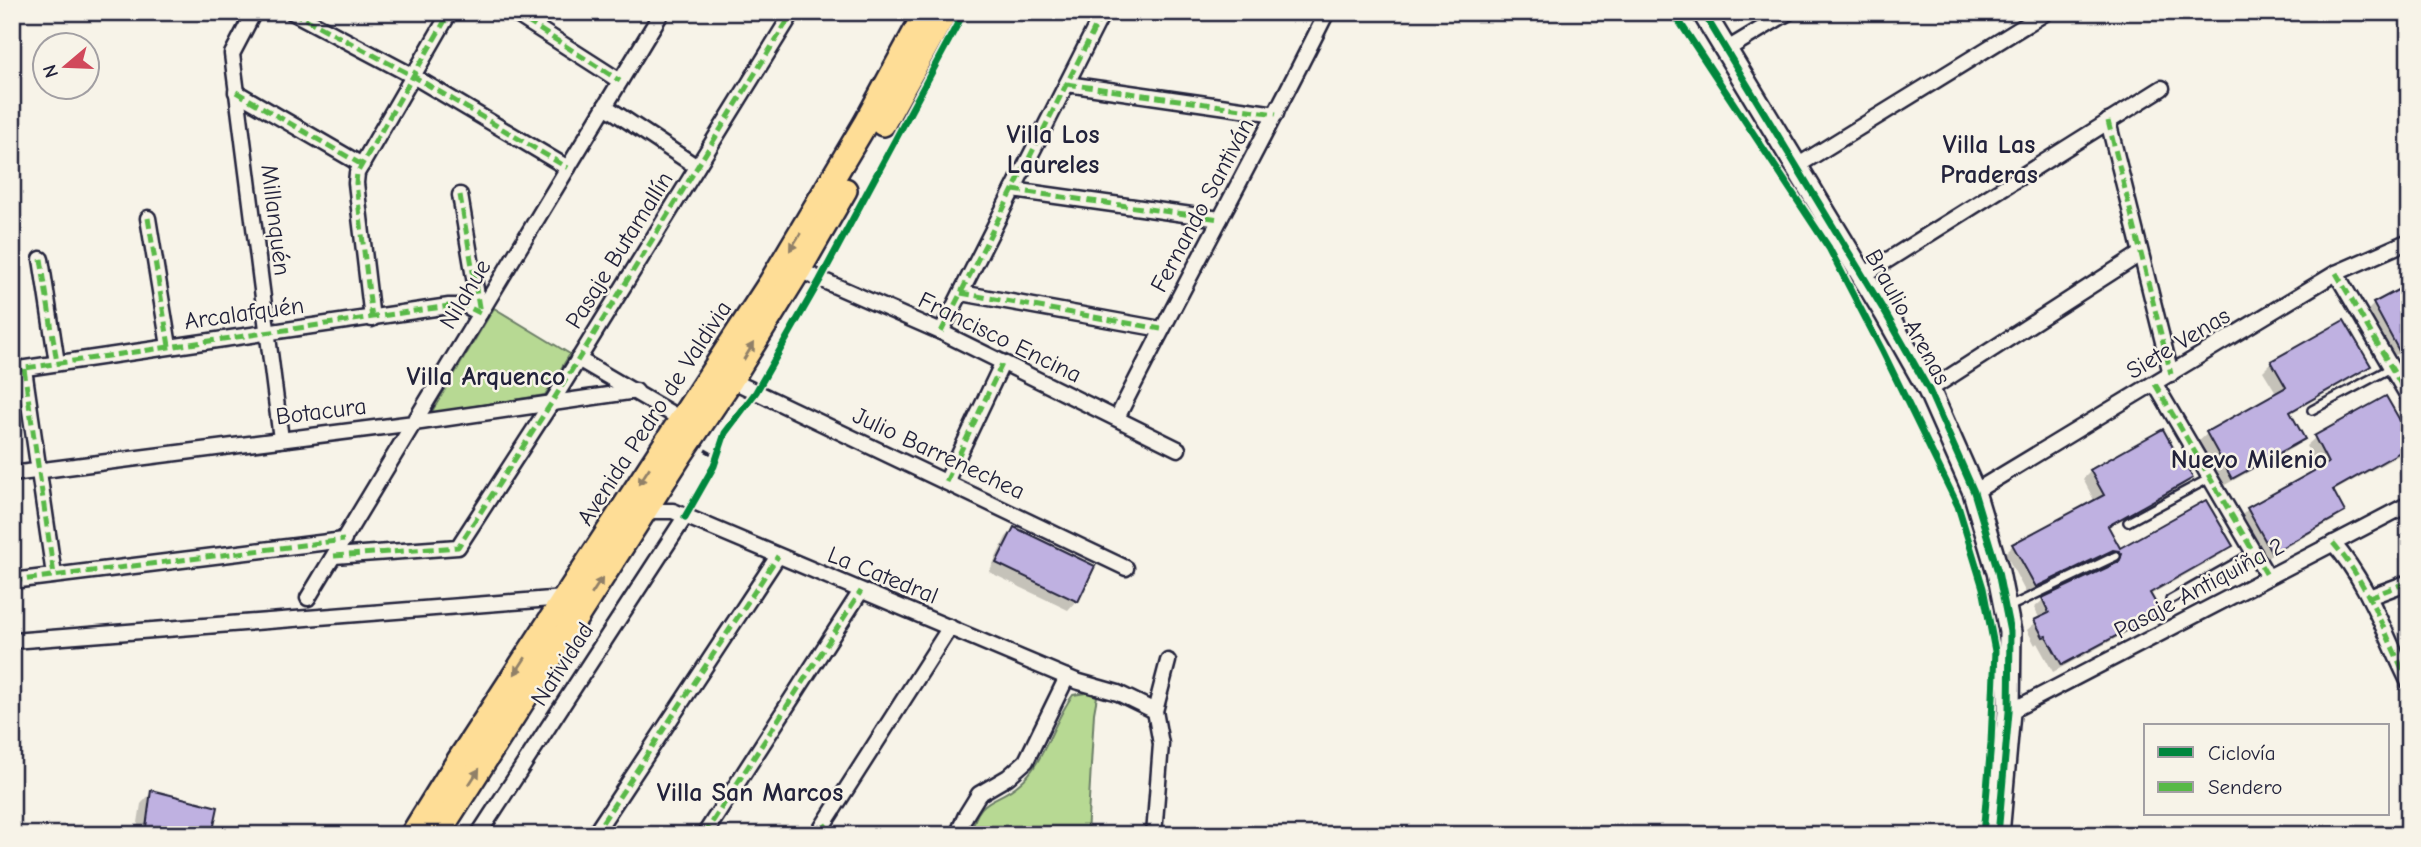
<svg xmlns="http://www.w3.org/2000/svg" width="2421" height="847" viewBox="0 0 2421 847" font-family="'Comic Neue',sans-serif">
<rect width="100%" height="100%" fill="#f7f3e8"/>
<filter id="ink" filterUnits="userSpaceOnUse"><feTurbulence type="fractalNoise" baseFrequency=".0143" numOctaves="2"/><feDisplacementMap in="SourceGraphic" scale="14" xChannelSelector="R" yChannelSelector="G"/><feConvolveMatrix kernelMatrix="1 2 1 2 8 2 1 2 1" color-interpolation-filters="sRGB"/></filter>
<g filter="url(#ink)">
<!-- green -->
<g fill="#b7d993" stroke="#6c7e67" stroke-width="2">
<path d="M494 308 570 354 545 395 431 413Z"/>
<path d="M1098 691 1094 713 1087 835H971C978 794 997 804 1020 783 1043 765 1054 719 1073 695Z"/>
</g>
<!-- shadow -->
<g fill="#0003">
<path d="M2409 286V348L2390 358 2366 312 2374 304Z"/>
<path d="M2272 362 2369 366 2360 374 2289 414 2303 438 2294 447 2223 486 2198 442 2207 434 2277 394 2263 371Z"/>
<path d="M2386 398 2409 447 2403 453 2332 492 2343 512 2334 520 2263 560 2239 518 2248 509 2319 470 2306 446 2315 438Z"/>
<path d="M2181 465 2191 477 2183 486 2107 528 2120 551 2231 546 2222 554 2150 595 2159 612 2150 620 2053 672 2037 643 2035 645 2027 630 2040 619 2034 608 2043 600 2113 566 2114 563 2110 558 2027 595 2005 553 2013 545 2095 502 2083 479 2091 471Z"/>
<path d="M1014 529 1093 567 1076 601 1068 610 989 572 1006 537Z"/>
<path d="M152 792 210 835H136L141 804Z"/>
</g>
<!-- building -->
<g fill="#bfb1e1" stroke="#22223b" stroke-width="2">
<path d="M2409 284V346L2399 351 2373 303Z"/>
<path d="M2344 320 2371 366 2290 412 2305 439 2232 479 2206 432 2286 387 2271 361Z"/>
<path d="M2386 396 2409 436V447L2333 490 2345 512 2272 553 2247 508 2328 463 2314 436Z"/>
<path d="M2163 429 2181 462 2184 461 2193 478 2108 526 2120 548 2206 500 2233 546 2150 593 2161 612 2062 665 2046 636 2043 637 2034 620 2049 613 2042 598 2119 562 2122 554 2119 551 2113 550 2036 587 2012 544 2104 495 2090 470Z"/>
<path d="M1014 527 1095 566 1078 602 996 563Z"/>
<path d="M151 790 218 807 212 835H145Z"/>
</g>
<g fill="none" stroke-linecap="round" stroke-linejoin="round">
<defs>
<g id="lane">
<path d="M2396 375 2409 368"/>
<path d="M2312 410 2391 368"/>
<path d="M2128 522 2210 478"/>
<path d="M2170 600 2253 553"/>
<path d="M2007 608 2116 556"/>
</g>
<g id="street">
<path d="M254 12 232 54 281 439"/>
<path d="M292 12 413 76 568 168"/>
<path d="M514 13 620 81"/>
<path d="M1726 50 1789 12"/>
<path d="M1067 84 1276 114"/>
<path d="M236 92 362 165"/>
<path d="M605 106 697 167"/>
<path d="M2108 121 2171 374"/>
<path d="M1797 166 2047 12"/>
<path d="M1013 190 1220 219"/>
<path d="M460 195 480 313"/>
<path d="M148 218 169 346"/>
<path d="M41 259 57 363"/>
<path d="M799 270 941 332 1178 449"/>
<path d="M2336 273 2409 398"/>
<path d="M1864 275 2162 88"/>
<path d="M961 293 1161 329"/>
<path d="M372 319 356 183 357 173 450 12"/>
<path d="M941 332 1103 12"/>
<path d="M578 359 686 422"/>
<path d="M24 369 54 575"/>
<path d="M12 370 449 306H466L480 313"/>
<path d="M731 380 1126 568"/>
<path d="M2155 384 2268 577"/>
<path d="M1929 390 2140 254"/>
<path d="M1117 418C1185 282 1259 149 1327 12"/>
<path d="M12 474 414 423 636 391"/>
<path d="M946 482 1002 364"/>
<path d="M1974 492 2336 273 2409 241"/>
<path d="M645 511H673L1076 681 1118 693 1155 711"/>
<path d="M2333 543C2369 584 2385 635 2409 683"/>
<path d="M334 556 458 547 552 402 793 12"/>
<path d="M12 581 344 540"/>
<path d="M2369 597 2409 582"/>
<path d="M308 598 662 12"/>
<path d="M12 641 564 598"/>
<path d="M2009 712 2409 504"/>
<path d="M478 835 685 517"/>
<path d="M594 835 778 556"/>
<path d="M704 835 861 591"/>
<path d="M817 835 950 627"/>
<path d="M957 835 966 815 979 794 1008 777 1026 761 1067 677"/>
<path d="M1154 835 1161 744 1155 711 1168 661"/>
</g>
<path id="secondary" d="M1703 12 1886 314 1929 390 1974 492 1998 572 2010 632 2009 712 1998 835"/>
<g id="primary">
<path d="M883 124 945 12"/>
<path d="M412 835 448 777 771 282 865 124 926 12"/>
<path d="M437 835 681 454 731 380 799 270 845 190"/>
</g>
</defs>
<!-- lane casing -->
<use href="#lane" stroke="#22223b" stroke-width="12"/>
<!-- street casing -->
<use href="#street" stroke="#22223b" stroke-width="19"/>
<!-- secondary casing -->
<use href="#secondary" stroke="#22223b" stroke-width="26"/>
<!-- primary casing -->
<use href="#primary" stroke="#22223b" stroke-width="28"/>
<!-- path -->
<path stroke="#22223b" stroke-width="3.5" stroke-dasharray="7 5" stroke-linecap="butt" d="M705 450 717 457"/>
<!-- lane -->
<use href="#lane" stroke="#f7f3e8" stroke-width="7"/>
<!-- street -->
<use href="#street" stroke="#f7f3e8" stroke-width="14"/>
<!-- secondary -->
<use href="#secondary" stroke="#f7f3e8" stroke-width="21"/>
<!-- primary -->
<use href="#primary" stroke="#fedd96" stroke-width="23"/>
<!-- quiet -->
<g stroke="#58b947" stroke-width="5" stroke-dasharray="10 5" stroke-linecap="butt">
<path d="M292 12 413 76 568 168"/>
<path d="M514 13 620 81"/>
<path d="M1067 84 1276 114"/>
<path d="M236 92 362 165"/>
<path d="M2108 121 2171 374"/>
<path d="M1013 190 1220 219"/>
<path d="M460 195 480 313"/>
<path d="M148 218 169 346"/>
<path d="M41 259 57 363"/>
<path d="M2336 273 2409 398"/>
<path d="M961 293 1161 329"/>
<path d="M372 319 356 183 357 173 450 12"/>
<path d="M941 332 1103 12"/>
<path d="M24 369 54 575"/>
<path d="M12 370 449 306H466L480 313"/>
<path d="M2155 384 2268 577"/>
<path d="M946 482 1002 364"/>
<path d="M2333 543C2369 584 2385 635 2409 683"/>
<path d="M334 556 458 547 552 402 793 12"/>
<path d="M12 581 344 540"/>
<path d="M2369 597 2409 582"/>
<path d="M824 824 832 835"/>
<path d="M594 835 778 556"/>
<path d="M704 835 861 591"/>
</g>
<defs>
<g id="cycleway">
<path d="M1673 12 1829 248 1883 352 1958 506 1983 588 1995 651 1991 743 1983 835"/>
<path d="M1703 12 1886 314 1929 390 1974 492 1998 572 2010 632 2009 712 1998 835"/>
<path d="M685 517 714 466 725 433 756 392 820 280 964 12"/>
</g>
</defs>
<!-- cycleway casing -->
<use href="#cycleway" stroke="#f7f3e8" stroke-width="11"/>
<!-- cycleway -->
<use href="#cycleway" stroke="#00873e" stroke-width="7"/>
</g>
<!-- one-way arrows -->
<defs><path id="oneway-solid" d="M-6-.8H1V-3.2L6.5 0L1 3.2V.8H-6Z" transform="scale(1.75)"/></defs>
<g fill="#908068">
<use href="#oneway-solid" transform="translate(795 242) rotate(122)"/>
<use href="#oneway-solid" transform="translate(749 351) rotate(-58)"/>
<use href="#oneway-solid" transform="translate(644 476) rotate(123)"/>
<use href="#oneway-solid" transform="translate(597 586) rotate(-57)"/>
<use href="#oneway-solid" transform="translate(520 666) rotate(123)"/>
<use href="#oneway-solid" transform="translate(474 777) rotate(-57)"/>
</g>
</g>
<g text-anchor="middle" dominant-baseline="central" stroke-width="5" stroke-linejoin="round" paint-order="stroke">
<!-- street labels -->
<g font-size="24" fill="#22223b" stroke="#f7f3e8">
<text transform="translate(1202 205) rotate(-62)">Fernando Santiván</text>
<text transform="translate(276 220) rotate(83)">Millanquén</text>
<text transform="translate(619 250) rotate(-58)">Pasaje Butamallín</text>
<text transform="translate(465 294) rotate(-59)">Nilahue</text>
<text transform="translate(244 313) rotate(-8)">Arcalafquén</text>
<text transform="translate(1908 317) rotate(61)">Braulio Arenas</text>
<text transform="translate(1000 337) rotate(26)">Francisco Encina</text>
<text transform="translate(2178 343) rotate(-31)">Siete Venas</text>
<text transform="translate(321 411) rotate(-7)">Botacura</text>
<text transform="translate(654 413) rotate(-57)">Avenida Pedro de Valdivia</text>
<text transform="translate(939 453) rotate(25)">Julio Barrenechea</text>
<text transform="translate(883 575) rotate(22)">La Catedral</text>
<text transform="translate(2199 588) rotate(-28)">Pasaje Antiquiña 2</text>
<text transform="translate(562 664) rotate(-57)">Natividad</text>
</g>
<!-- neighbourhood labels -->
<g font-size="26" font-weight="bold" fill="#22223b" stroke="#f7f3e8">
<text x="1053" y="135">Villa Los<tspan x="1053" dy="30">Laureles</tspan></text>
<text x="1989" y="145">Villa Las<tspan x="1989" dy="30">Praderas</tspan></text>
<text x="486" y="377">Villa Arquenco</text>
<text x="2249" y="460">Nuevo Milenio</text>
<text x="750" y="793">Villa San Marcos</text>
</g>
</g>
<!-- margin -->
<rect width="2421" height="847" fill="none" stroke="#f7f3e8" stroke-width="42"/>
<rect x="21" y="21" width="2379" height="805" fill="none" stroke="#22223b" stroke-width="2.5" filter="url(#ink)"/>
<!-- legend -->
<rect x="2144" y="724" width="245" height="91" fill="#f7f3e8" stroke="#a29fa3" stroke-width="2"/>
<rect x="2158" y="747" width="35" height="10" fill="#00873e" stroke="#a29fa3" stroke-width="2"/>
<text x="2208" y="760" font-size="21" fill="#22223b">Ciclovía</text>
<rect x="2158" y="782" width="35" height="10" fill="#58b947" stroke="#a29fa3" stroke-width="2"/>
<text x="2208" y="794" font-size="21" fill="#22223b">Sendero</text>
<!-- north arrow -->
<g transform="translate(66 66) rotate(251)"><circle r="33" fill="#f7f3e8" stroke="#a29fa3" stroke-width="2"/>
<path d="M0-5L12 26L0 18L-12 26Z" fill="#d1495b"/>
<text y="-10" font-size="19" font-weight="bold" text-anchor="middle" fill="#22223b">N</text>
</g>
</svg>
